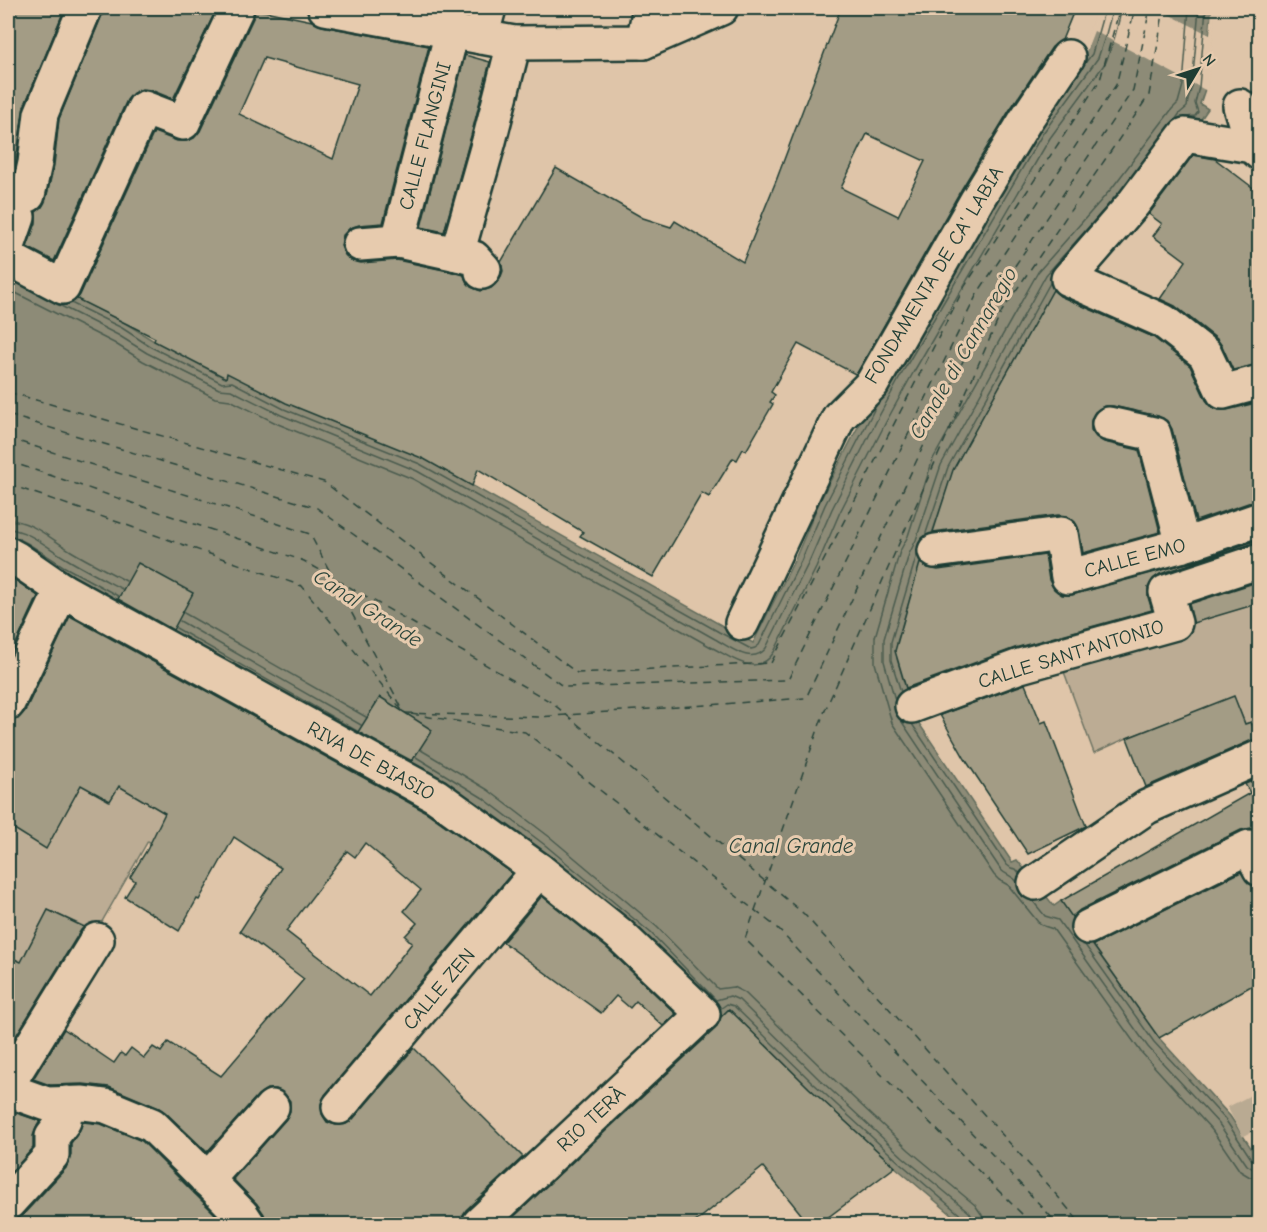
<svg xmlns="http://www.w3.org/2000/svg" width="1267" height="1232" viewBox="0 0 1267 1232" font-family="'Comic Neue',sans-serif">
<rect width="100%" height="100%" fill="#dfc5a9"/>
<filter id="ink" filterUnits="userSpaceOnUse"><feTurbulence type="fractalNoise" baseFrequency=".0167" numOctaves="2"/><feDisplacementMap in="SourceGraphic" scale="12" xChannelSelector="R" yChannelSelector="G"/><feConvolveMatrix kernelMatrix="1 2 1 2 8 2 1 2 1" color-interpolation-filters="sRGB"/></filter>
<g filter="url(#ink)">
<!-- green -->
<g fill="#bcac94" stroke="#6e7464" stroke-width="1.5">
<path d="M1259 603V742L1251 722 1245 724 1234 697 1127 738 1094 753 1060 661Z"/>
<path d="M81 785 109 801 119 786 168 815 176 856 148 841 96 932 48 910 26 952 73 974 53 1005 20 988 22 963 8 956V839L15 829 46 848Z"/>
</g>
<!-- water -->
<path fill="#8d8b77" stroke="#616c5c" stroke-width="1.5" d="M1100 8H1212L1205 89 1200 104 1208 109 1197 125 1058 282 954 469 928 545 922 559 897 642V659L909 699 912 713 1012 862 1017 860 1054 906 1061 901 1159 1038 1230 1116 1259 1160V1224H963L895 1167 809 1088 729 1009 717 1020 642 943 8 541V264L125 323 154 341 225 378 227 373 423 458 753 643 795 559 819 503 866 411 1064 82 1086 52Z"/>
<!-- pier -->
<path fill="#dfc5a9" d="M1097 8H1156L1210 35 1212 8H1215L1207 91 1094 31 1086 52 1079 61 1076 60 1084 50Z"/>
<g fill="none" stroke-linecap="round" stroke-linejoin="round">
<!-- shore -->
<g stroke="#4b5c4f" stroke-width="1.5">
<path d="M1189 8 1183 85 1178 103 1172 109 1112 188 1038 272 933 459 908 536 900 551 875 637V663L892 723 994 875 999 880 1008 885 1038 922 1044 926 1053 929 1141 1052 1212 1130 1240 1171 1250 1177 1260 1179"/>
<path d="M1083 66 1092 54 1105 8"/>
<path d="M1186 117 1195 116 1198 112 1195 103 1199 87 1206 8"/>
<path d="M1173 123 1180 113 1187 107 1188 100 1192 86 1199 8"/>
<path d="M8 289 114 343 143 361 215 398 230 400 278 424 413 479 711 647C731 657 757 679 774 652L816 568 840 512 886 422 913 373 1050 138 1106 62 1115 36 1122 8"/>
<path d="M55 303 118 335 147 353 219 389 231 390 281 415 417 471 715 639C730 647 752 666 766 648L808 564 832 509 878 418 905 368 1043 133 1098 58 1106 34 1113 8"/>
<path d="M71 303 122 328 151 347 222 383 232 382 284 409 420 464 719 632 751 649 755 648 759 645 801 561 825 505 876 406"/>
<path d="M8 520C31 520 52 540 71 551 89 562 108 571 126 581"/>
<path d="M8 529C29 530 49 549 67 559 85 570 103 579 122 589"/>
<path d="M925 536 948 467 1050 283"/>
<path d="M19 539 27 543 63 566 118 596"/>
<path d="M184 613 366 717"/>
<path d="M180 621 361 725"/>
<path d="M176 628 357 731"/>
<path d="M901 692 891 660V642L917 554"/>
<path d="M895 700 884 661V639L909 554 916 540 941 465 1046 275 1102 212"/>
<path d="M900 719 1001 870C1007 876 1012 875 1017 882"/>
<path d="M912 724 1007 865 1011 868 1016 869 1020 874"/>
<path d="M421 750 488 790 551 838 657 927 718 989 733 987 745 993 825 1071 909 1150 975 1205 982 1215 983 1224"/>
<path d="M416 757 483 798 545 845 651 933 716 1000 730 996 739 1000 818 1078 903 1157 969 1212 973 1218 974 1224"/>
<path d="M1032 900 1045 916 1058 920 1148 1047 1219 1124 1247 1165 1253 1169 1260 1170"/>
<path d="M1085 945 1154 1042 1225 1119 1252 1160 1260 1162"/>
<path d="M720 1009 727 1004 734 1006 813 1083 899 1162 964 1218 966 1224"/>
</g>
<!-- ferry -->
<g stroke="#2a453b" stroke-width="1.5" stroke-dasharray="8 6" stroke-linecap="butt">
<path d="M8 392 324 482 577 673 771 663 965 286 1100 80 1120 8"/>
<path d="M8 415 317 508 564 687 788 680 977 294 1116 85 1135 8"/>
<path d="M8 438 310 534 404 712"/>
<path d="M8 461 304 561 551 702 804 914 1060 1199 1081 1224"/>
<path d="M8 484 302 586 402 710"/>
<path d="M405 713 538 717 806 698 990 303 1133 90 1150 8"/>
<path d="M411 714 525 732 775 926 1046 1211 1057 1224"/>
<path d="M1032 1224 745 939 823 715 1002 311 1149 95 1164 8"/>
</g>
</g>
<!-- building -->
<g fill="#a39c85" stroke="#1f3d34" stroke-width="1.5" fill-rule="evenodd">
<path d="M16 8H65L24 107 16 160 10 191V201L8 202V38Z"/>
<path d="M103 8H217L173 99 151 90 142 89 133 93 127 100 54 261 27 247 36 223V212L42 207 46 199 54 165 59 119 102 15Z"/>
<path d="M841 8H1075L1062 40 1052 47 1009 111 961 190 857 373 855 374 798 344 771 392 775 395 770 402 773 404 746 451 743 449 737 460 733 458 709 497 702 493 653 577 580 536 583 532 478 469 472 486 424 459 286 403 227 373 226 378 154 341 155 338 77 299 80 295 154 132 177 141H186L194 138 200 131 254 16 255 9 312 21 322 26 429 46 383 223 359 225 350 228 343 235 341 246 345 255 352 261 361 263 397 260 453 272 464 275 466 281 471 287 481 291 491 288 500 279 503 271 501 262 556 168 643 218 671 227 675 221 743 262 776 181ZM264 58 358 84 333 159 239 114ZM867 134 925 161 898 216 841 188Z"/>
<path d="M465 55 490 62 471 136 444 232 421 227Z"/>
<path d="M1193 155 1215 159 1260 193V364L1233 370 1222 346 1217 339 1175 306 1160 299 1186 261 1153 236 1162 224 1149 214Z"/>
<path d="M1053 290 1060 296 1153 337 1190 366 1206 400 1212 407 1219 410H1227L1260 402V501H1254L1196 521 1172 429 1167 421 1158 416 1113 406H1104L1095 412 1091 421V430L1096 437 1104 442 1139 450 1160 532 1083 553 1079 530 1075 522 1067 516 1058 515 933 532 953 470Z"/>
<path d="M1260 539V543H1254L1160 574 1153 579 1148 588V597L1152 610 1015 648 906 688 895 651 920 563 928 568 938 570 1045 555 1049 580 1054 589 1062 595H1072L1195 561Z"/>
<path d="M138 563 193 593 173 630 118 599Z"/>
<path d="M8 575 38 596 8 661Z"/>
<path d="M1260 581V603L1193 623 1189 604Z"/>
<path d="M70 616 426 812 512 873 325 1095 321 1104 322 1114 327 1122 336 1125 346 1124 353 1119 414 1048 523 1157 466 1210 461 1218V1224H266L264 1214 257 1204 233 1179 286 1119 290 1111V1101L284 1093 276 1089H267L258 1095 207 1152 165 1112 159 1108 109 1087 83 1084 50 1085 33 1079 64 1029 114 1063 121 1053 125 1056 131 1048 144 1058 153 1047 161 1052 168 1042 221 1076 304 979 240 931 281 868 234 837 199 900 197 899 179 931 125 897 135 881 130 877 147 850 165 813 119 786 110 801 81 785 46 849 8 825V721L18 719 25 711ZM365 843 421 890 404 911 417 923 405 936 412 943 370 996 286 931 347 851 355 857Z"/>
<path d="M1025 684 1041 723 1046 721 1086 826 1028 854 965 759 940 715Z"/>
<path d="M1234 696 1245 724 1251 722 1258 739 1252 740 1146 787 1127 738Z"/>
<path d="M380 697 432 730 412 761 358 732Z"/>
<path d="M1260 778V832L1251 828 1241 830 1080 910 1072 917 1061 901 1250 793 1245 784Z"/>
<path d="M1241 872 1249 884 1260 888V981L1159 1038 1093 945Z"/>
<path d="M542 896 607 948 676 1014 663 1026 636 1001 630 1008 616 996 601 1013 503 942Z"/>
<path d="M48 910 84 927 81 930 8 1049V956L21 962Z"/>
<path d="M729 1009 809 1088 895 1167 819 1224H809L763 1167 693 1224H506L716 1028 721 1017Z"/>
<path d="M8 1110 40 1121 37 1126 33 1136V1148L8 1176Z"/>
<path d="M83 1122 101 1124 142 1141 225 1224H8V1221H14L22 1216 66 1168 71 1155V1143L79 1132Z"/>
</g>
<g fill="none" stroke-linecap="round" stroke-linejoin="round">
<!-- minor-tunnel -->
<path stroke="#b9aa92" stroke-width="33" stroke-dasharray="33 16" stroke-linecap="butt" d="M1235 1122 1260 1109"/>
<defs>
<g id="minor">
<path d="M325 8 514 43 643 42 721 8"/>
<path d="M481 37 489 8"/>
<path d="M643 42 650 8"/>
<path d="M1240 106 1252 146 1260 153"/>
<path d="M1252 146 1185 135 1133 204 1068 279 1163 321 1205 354 1223 392 1260 382"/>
<path d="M28 195 35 163 41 114 85 8"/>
<path d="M398 241 452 32"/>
<path d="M360 244 398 241 457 254"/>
<path d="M8 246 18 217"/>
<path d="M8 258 63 287 144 108 183 123 237 8"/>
<path d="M482 272 484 269 474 258 457 254 489 141 514 43"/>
<path d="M1109 424 1154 434 1183 545"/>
<path d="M935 551 1061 534 1068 577 1190 543 1260 519"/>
<path d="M8 554 17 559 62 590 436 796 539 870 619 934 703 1014 479 1224"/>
<path d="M742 623 839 417 872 384 977 200 1025 121 1068 57"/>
<path d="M8 703 62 590"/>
<path d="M912 706 1020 666 1175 623 1166 592 1260 561"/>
<path d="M1035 883 1147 807 1260 757"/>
<path d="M1088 927 1249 847 1260 869"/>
<path d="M8 1084 97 940"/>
<path d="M8 1090 47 1104 83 1103 106 1106 152 1125 189 1161 242 1215 248 1224"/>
<path d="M339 1107 539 870"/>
<path d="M207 1180 272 1107"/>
<path d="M8 1203 52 1155V1137L64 1121 66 1103"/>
</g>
</defs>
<!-- minor casing -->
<use href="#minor" stroke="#1f3d34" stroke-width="38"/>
<!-- minor -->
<use href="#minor" stroke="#e7cbae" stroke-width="33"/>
</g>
</g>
<g text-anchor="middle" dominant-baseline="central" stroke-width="6" stroke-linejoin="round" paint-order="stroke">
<!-- street labels -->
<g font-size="20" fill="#1f3d34" stroke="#e7cbae">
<text transform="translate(425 136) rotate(-75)">CALLE FLANGINI</text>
<text transform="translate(934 275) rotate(-59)">FONDAMENTA DE CA' LABIA</text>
<text transform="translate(1135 558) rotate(-15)">CALLE EMO</text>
<text transform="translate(1071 654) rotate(-17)">CALLE SANT'ANTONIO</text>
<text transform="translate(371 761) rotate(29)">RIVA DE BIASIO</text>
<text transform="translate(439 989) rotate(-50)">CALLE ZEN</text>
<text transform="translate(591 1119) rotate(-43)">RIO TERÀ</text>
</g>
<!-- water labels -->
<g font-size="21" font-style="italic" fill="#2a453b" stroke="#e7cbae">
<text transform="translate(963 353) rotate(-60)">Canale di Cannaregio</text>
<text transform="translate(368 608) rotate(33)">Canal Grande</text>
<text x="791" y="846">Canal Grande</text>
</g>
</g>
<!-- margin -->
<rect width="1267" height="1232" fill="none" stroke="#e7cbae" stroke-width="30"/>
<rect x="15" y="15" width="1237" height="1202" fill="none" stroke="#1f3d34" stroke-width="2" filter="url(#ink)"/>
<!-- north arrow -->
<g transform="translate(1198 69) rotate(51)" stroke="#e7cbae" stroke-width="4.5" paint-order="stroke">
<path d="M0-4.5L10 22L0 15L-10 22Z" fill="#1f3d34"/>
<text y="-9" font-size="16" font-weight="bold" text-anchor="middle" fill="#1f3d34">N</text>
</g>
</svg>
